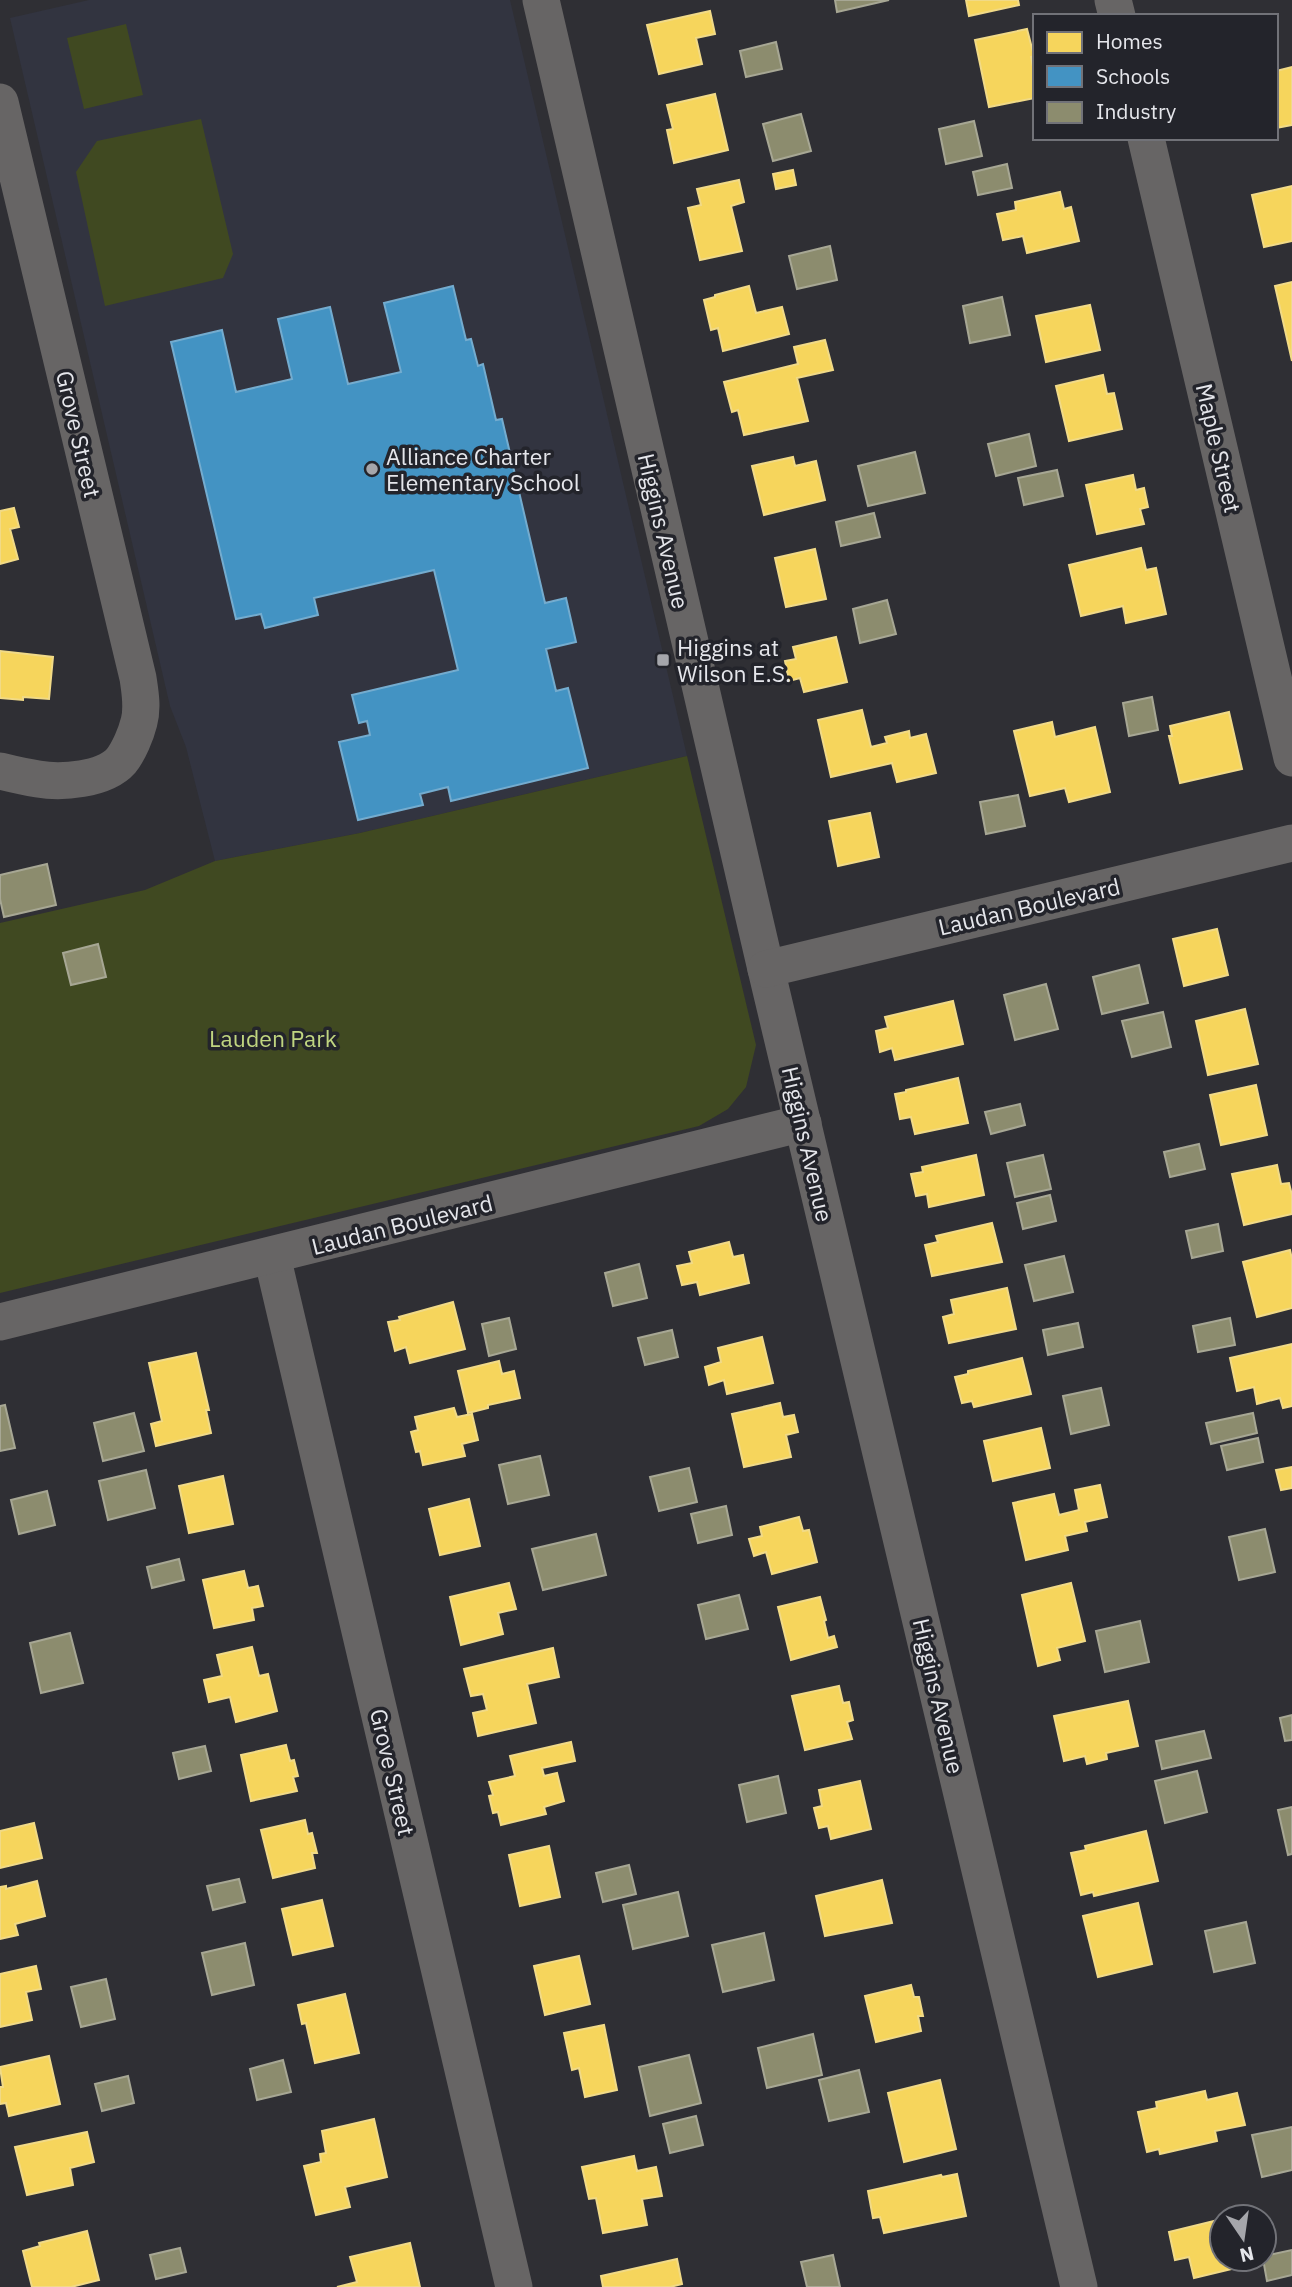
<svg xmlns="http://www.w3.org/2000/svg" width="1292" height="2287" viewBox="0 0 1292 2287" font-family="'IBM Plex Sans',sans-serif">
<rect width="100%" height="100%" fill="#2f2f34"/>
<!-- built -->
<path fill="#323440" d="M89 0H510L687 756 360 833 215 861 186 747 170 706 10 18Z"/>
<!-- green -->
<g fill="#404921">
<path d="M126 24 143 95 84 109 67 38Z"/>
<path d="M201 119 233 254 223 278 105 306 76 172 97 141Z"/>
<path d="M687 756 756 1045 746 1087 728 1109 699 1126 0 1293V923L145 890 215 861 360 833Z"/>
</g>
<!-- homes -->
<g fill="#f6d55c" stroke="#f1da87" stroke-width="2">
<path d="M966 0H1018L1019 5 969 16Z"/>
<path d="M710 11 715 34 696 38 702 64 659 74 647 25Z"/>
<path d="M1027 29 1034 56 1031 57 1035 76V98L989 107 975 40Z"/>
<path d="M1292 67V125L1276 128V71Z"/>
<path d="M715 94 728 150 674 163 667 130 673 129 667 105Z"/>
<path d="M793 170 796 185 776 189 773 174Z"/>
<path d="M739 180 744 202 731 206 742 251 700 260 688 208 701 205 697 189Z"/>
<path d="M1292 186V241L1264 247 1252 195Z"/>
<path d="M1060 192 1064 209 1071 207 1079 241 1027 253 1023 236 1003 240 997 214 1016 210 1015 202Z"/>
<path d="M1292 282V361L1275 286Z"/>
<path d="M749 286 756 313 782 307 789 334 723 351 718 328 711 330 704 300 715 297V295Z"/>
<path d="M1090 305 1100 350 1046 362 1036 316Z"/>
<path d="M825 340 833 370 797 378 808 421 744 435 738 410 732 412 724 382 798 364 794 347Z"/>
<path d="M1103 375 1107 394 1114 393 1122 429 1069 441 1056 386Z"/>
<path d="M793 457 795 466 816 461 825 500 764 515 752 466Z"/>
<path d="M1133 475 1136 490 1144 488 1148 507 1140 509 1144 524 1097 534 1086 485Z"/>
<path d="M14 508 19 527 10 529 18 559 0 564V511Z"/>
<path d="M1141 548 1146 570 1156 568 1166 614 1126 623 1123 606 1081 616 1069 565Z"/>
<path d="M815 549 826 599 786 607 775 558Z"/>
<path d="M836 637 847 682 804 692 800 678 789 681 785 661 796 659 793 647Z"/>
<path d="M0 651 53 657 49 699 23 697V700L0 698Z"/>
<path d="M862 710 871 747 887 743 885 737 909 731 910 738 926 734 936 773 897 782 892 763 831 777 818 720Z"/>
<path d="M1229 712 1242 769 1180 783 1169 736H1172L1170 726Z"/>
<path d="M1052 722 1055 737 1095 727 1110 792 1069 802 1065 788 1030 796 1014 731Z"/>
<path d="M870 813 879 857 838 866 829 821Z"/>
<path d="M1217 929 1228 975 1184 986 1173 939Z"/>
<path d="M953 1001 963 1044 895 1060 892 1048 880 1052 876 1031 888 1028 885 1017Z"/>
<path d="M1245 1009 1258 1064 1208 1075 1196 1021Z"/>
<path d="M958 1078 968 1123 915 1134 911 1117 900 1119 895 1094 906 1092V1090Z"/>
<path d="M1256 1085 1267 1135 1221 1145 1210 1095Z"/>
<path d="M976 1155 984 1195 929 1207 927 1194 916 1196 911 1174 923 1172 922 1167Z"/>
<path d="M1277 1165 1281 1184 1289 1183 1292 1195V1214L1244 1225 1232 1174Z"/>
<path d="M992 1223 1002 1262 932 1276 925 1245 938 1242 936 1236Z"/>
<path d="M729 1242 733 1257 743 1255 749 1283 700 1295 697 1282 682 1285 677 1266 692 1263 689 1252Z"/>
<path d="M1290 1250 1292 1259V1308L1257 1317 1243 1262Z"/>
<path d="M1007 1288 1016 1329 949 1343 943 1317 954 1314 951 1300Z"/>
<path d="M453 1302 465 1349 410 1363 406 1347 395 1351 388 1322 400 1320 399 1317Z"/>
<path d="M762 1337 773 1383 727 1394 724 1380 709 1385 705 1367 721 1362 718 1348Z"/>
<path d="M1292 1344V1406L1283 1408 1280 1398 1257 1404 1254 1387 1237 1391 1230 1358Z"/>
<path d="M196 1353 209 1410H206L211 1433 156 1446 151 1424 162 1421 149 1363Z"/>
<path d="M1022 1358 1031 1394 974 1407 972 1401 962 1403 955 1377 968 1374V1371Z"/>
<path d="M499 1361 502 1374 514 1371 520 1398 488 1405V1408L468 1413 458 1371Z"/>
<path d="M780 1403 783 1417 794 1415 798 1432 786 1435 791 1457 744 1467 732 1414Z"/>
<path d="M454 1408 457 1417 472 1414 478 1440 462 1444 465 1456 423 1465 420 1451 416 1452 411 1432 418 1430 415 1417Z"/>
<path d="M1041 1428 1050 1468 993 1481 984 1441Z"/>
<path d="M1292 1467V1488L1281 1490 1276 1470Z"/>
<path d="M223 1476 233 1524 189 1533 179 1486Z"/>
<path d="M1100 1485 1107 1517 1085 1522 1087 1531 1065 1536 1068 1550 1026 1560 1013 1503 1054 1494 1059 1515 1079 1510 1075 1490Z"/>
<path d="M469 1499 480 1546 440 1555 429 1509Z"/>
<path d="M799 1517 803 1531 809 1530 817 1562 772 1574 766 1552 754 1556 749 1539 762 1536 760 1527Z"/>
<path d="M244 1571 248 1588 258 1586 263 1606 252 1608 254 1620 214 1628 203 1580Z"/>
<path d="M509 1583 516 1609 498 1613 503 1634 461 1645 450 1597Z"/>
<path d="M1071 1583 1085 1641 1057 1648 1060 1660 1038 1666 1022 1595Z"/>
<path d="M820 1597 826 1620 824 1621 828 1638 834 1636 837 1647 791 1660 778 1607Z"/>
<path d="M252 1647 259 1676 268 1674 277 1711 236 1722 230 1697 209 1702 204 1680 222 1676 217 1655Z"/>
<path d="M553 1648 559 1677 527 1684 536 1723 478 1736 473 1713 487 1710 483 1694 471 1696 464 1669Z"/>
<path d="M839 1686 843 1703 849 1702 853 1720 847 1722 852 1739 805 1750 792 1696Z"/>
<path d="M1128 1701 1138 1746 1106 1753 1107 1759 1087 1764 1085 1756 1064 1761 1054 1716Z"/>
<path d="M571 1742 575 1761 542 1768 544 1776 557 1773 564 1801 544 1807 546 1814 501 1825 498 1812 493 1813 489 1796 493 1795 489 1782 515 1776 510 1756Z"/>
<path d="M286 1745 290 1761 294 1760 298 1776 293 1777 297 1791 251 1801 241 1755Z"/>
<path d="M860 1781 871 1829 831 1839 828 1826 819 1828 814 1808 822 1806 819 1790Z"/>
<path d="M305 1820 308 1834 312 1833 317 1853H312L315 1868 273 1878 261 1830Z"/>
<path d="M34 1823 42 1858 0 1868V1831Z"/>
<path d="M1146 1831 1158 1881 1094 1896 1093 1892 1081 1895 1071 1853 1086 1850 1085 1846Z"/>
<path d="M549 1846 560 1897 520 1906 509 1855Z"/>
<path d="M882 1880 892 1923 825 1936 816 1896Z"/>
<path d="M37 1881 45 1916 15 1924 18 1935 0 1939V1887L6 1886V1889Z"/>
<path d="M322 1900 333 1946 293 1955 282 1909Z"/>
<path d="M1138 1903 1152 1964 1098 1977 1083 1916Z"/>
<path d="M579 1956 590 2004 545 2015 534 1966Z"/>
<path d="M36 1966 41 1989 26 1992 32 2020 0 2027V1974Z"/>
<path d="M911 1985 914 1997H919L923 2016H918L921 2031 876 2042 865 1996Z"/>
<path d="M345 1994 359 2053 315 2063 306 2023 302 2024 298 2005Z"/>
<path d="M604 2025 617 2090 585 2097 579 2068 572 2070 564 2033Z"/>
<path d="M49 2056 60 2104 9 2116 6 2103 0 2104V2087H3L0 2067Z"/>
<path d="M940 2080 956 2149 904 2162 888 2093Z"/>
<path d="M1205 2091 1207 2100 1237 2093 1245 2125 1215 2131 1217 2141 1160 2154 1159 2149 1147 2152 1138 2112 1157 2108 1156 2102Z"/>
<path d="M374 2119 387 2177 345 2187 350 2207 316 2215 304 2166 321 2162 320 2154 326 2153 322 2131Z"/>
<path d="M87 2132 94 2162 70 2168 73 2185 27 2195 15 2147Z"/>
<path d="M634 2156 637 2171 656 2167 662 2196 642 2199 647 2225 603 2233 596 2198 589 2199 582 2167Z"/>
<path d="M957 2174 966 2216 884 2233 880 2217 873 2218 868 2191 941 2175 942 2177Z"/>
<path d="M1222 2219V2259H1242L1244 2266 1194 2278 1189 2257 1175 2260 1169 2232Z"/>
<path d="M87 2231 99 2280 71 2287H32L23 2251 40 2246 39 2243Z"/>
<path d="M410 2243 420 2287H337L357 2282 350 2257Z"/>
<path d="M677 2259 682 2284 670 2287H603L601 2276Z"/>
</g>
<!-- schools -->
<path fill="#4393c3" stroke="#74accf" stroke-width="2" d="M453 286 466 340 471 339 478 366 483 364 496 420 502 419 545 603 566 598 576 642 546 649 556 691 568 688 588 768 451 801 448 787 420 794 423 805 358 820 339 742 370 735 367 721 359 723 352 695 458 670 434 570 314 598 318 615 265 628 261 614 236 619 171 342 222 330 236 392 292 379 278 319 330 307 348 384 401 372 384 303Z"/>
<!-- industry -->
<g fill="#8c8c6e" stroke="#a7a794" stroke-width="2">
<path d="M835 0H889L837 12Z"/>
<path d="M776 42 782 69 746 77 740 51Z"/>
<path d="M801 114 811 151 773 161 763 124Z"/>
<path d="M974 121 982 156 946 164 939 129Z"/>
<path d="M1007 164 1012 188 978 195 973 172Z"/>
<path d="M830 246 837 280 797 289 789 256Z"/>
<path d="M1002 297 1010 335 970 343 963 306Z"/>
<path d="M1029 434 1036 466 996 476 988 444Z"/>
<path d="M915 452 925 493 868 506 858 466Z"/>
<path d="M1057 470 1063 496 1024 505 1018 478Z"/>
<path d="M874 513 880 537 841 546 836 522Z"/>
<path d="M887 600 896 634 860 643 853 609Z"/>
<path d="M1152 697 1158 730 1129 736 1123 703Z"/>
<path d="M1018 795 1025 826 986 834 980 802Z"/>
<path d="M47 864 56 905 4 917 0 899V875Z"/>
<path d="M98 944 106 977 71 985 63 953Z"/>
<path d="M1139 965 1148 1003 1102 1014 1093 977Z"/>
<path d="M1046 984 1058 1029 1015 1040 1004 995Z"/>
<path d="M1163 1012 1171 1047 1132 1057 1122 1021Z"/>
<path d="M1020 1104 1025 1125 991 1134 985 1112Z"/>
<path d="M1199 1144 1205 1169 1170 1177 1164 1152Z"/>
<path d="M1043 1155 1051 1189 1015 1197 1007 1163Z"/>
<path d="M1050 1195 1056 1221 1023 1229 1017 1203Z"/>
<path d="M1218 1224 1223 1251 1192 1258 1186 1231Z"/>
<path d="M1064 1256 1073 1292 1034 1301 1025 1265Z"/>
<path d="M639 1264 647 1298 613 1306 605 1273Z"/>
<path d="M509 1318 516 1349 489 1356 482 1324Z"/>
<path d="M1230 1318 1235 1345 1198 1352 1193 1326Z"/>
<path d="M1078 1323 1083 1347 1048 1355 1043 1330Z"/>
<path d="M672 1330 678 1357 645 1365 638 1338Z"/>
<path d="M1101 1388 1109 1425 1071 1434 1063 1396Z"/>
<path d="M5 1405 15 1448 0 1451V1406Z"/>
<path d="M134 1413 144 1451 103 1461 94 1423Z"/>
<path d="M1253 1413 1257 1433 1211 1444 1206 1423Z"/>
<path d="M1258 1438 1263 1462 1227 1470 1221 1446Z"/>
<path d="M540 1456 549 1495 508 1504 499 1465Z"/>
<path d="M689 1468 697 1502 659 1511 650 1477Z"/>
<path d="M146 1470 155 1508 108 1520 99 1481Z"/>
<path d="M47 1491 55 1525 19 1534 11 1500Z"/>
<path d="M726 1506 732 1535 698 1543 691 1514Z"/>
<path d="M1265 1529 1275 1572 1239 1580 1229 1537Z"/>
<path d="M596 1534 606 1575 543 1590 532 1549Z"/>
<path d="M179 1559 184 1580 152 1588 147 1567Z"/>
<path d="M739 1595 748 1629 706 1639 698 1605Z"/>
<path d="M1140 1621 1149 1662 1105 1672 1096 1631Z"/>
<path d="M70 1633 83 1683 41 1693 30 1643Z"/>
<path d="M1292 1715V1740L1285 1741 1280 1718Z"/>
<path d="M1204 1731 1211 1758 1162 1769 1156 1741Z"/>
<path d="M205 1746 211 1771 179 1779 173 1753Z"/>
<path d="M1197 1771 1207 1812 1165 1823 1155 1781Z"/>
<path d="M778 1776 786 1813 747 1822 739 1785Z"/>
<path d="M1292 1807V1854L1288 1855 1278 1810Z"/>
<path d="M629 1865 636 1894 603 1902 596 1873Z"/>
<path d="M239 1879 245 1902 213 1910 207 1886Z"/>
<path d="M678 1892 688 1936 633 1949 623 1905Z"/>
<path d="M1246 1922 1255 1963 1214 1972 1205 1931Z"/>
<path d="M764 1933 774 1980 723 1992 712 1945Z"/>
<path d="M245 1943 254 1985 212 1995 202 1953Z"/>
<path d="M106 1979 115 2019 81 2027 71 1987Z"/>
<path d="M813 2034 822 2075 767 2088 758 2048Z"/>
<path d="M689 2055 701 2103 650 2116 639 2067Z"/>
<path d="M283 2060 291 2092 257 2100 250 2069Z"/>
<path d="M859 2070 869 2112 829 2121 819 2080Z"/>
<path d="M128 2076 134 2103 102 2111 95 2084Z"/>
<path d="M696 2116 703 2145 670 2153 663 2124Z"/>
<path d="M1292 2127V2170L1262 2177 1252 2135Z"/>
<path d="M180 2248 186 2272 156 2279 150 2255Z"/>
<path d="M1292 2250V2275L1267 2281 1263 2259 1264 2256Z"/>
<path d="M833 2255 840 2287H807L801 2262Z"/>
</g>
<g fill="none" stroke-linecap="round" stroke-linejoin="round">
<!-- street -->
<g stroke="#676565" stroke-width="37">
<path d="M541 0 766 969 1079 2287"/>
<path d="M1113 0 1117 16"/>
<path d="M0 102 138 678C140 692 143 707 139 722 136 734 129 751 121 761 104 780 61 783 38 779 25 777 12 774 0 771"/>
<path d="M1146 138 1292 758"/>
<path d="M766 969 1292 843"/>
<path d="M272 1256 514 2287"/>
<path d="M0 1322 803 1123"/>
</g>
</g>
<!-- markers -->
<g fill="#a5a6ab" stroke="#23242b" stroke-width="2.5">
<circle cx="372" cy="469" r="7"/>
<rect x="656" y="653" width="14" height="14" rx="3.5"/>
</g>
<g text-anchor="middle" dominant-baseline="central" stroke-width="7" stroke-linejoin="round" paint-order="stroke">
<!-- street labels -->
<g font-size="23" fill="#e5e6eb" stroke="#23242b">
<text transform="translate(79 434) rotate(77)">Grove Street</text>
<text transform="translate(1219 448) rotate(77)">Maple Street</text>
<text transform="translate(664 531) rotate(77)">Higgins Avenue</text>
<text transform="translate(1029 906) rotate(-13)">Laudan Boulevard</text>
<text transform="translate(808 1144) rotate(77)">Higgins Avenue</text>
<text transform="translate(402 1224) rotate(-14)">Laudan Boulevard</text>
<text transform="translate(939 1696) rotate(77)">Higgins Avenue</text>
<text transform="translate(393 1772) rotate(77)">Grove Street</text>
</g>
<!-- poi labels -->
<g font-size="23" fill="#e5e6eb" stroke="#23242b" text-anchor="start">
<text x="386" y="456">Alliance Charter<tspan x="386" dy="26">Elementary School</tspan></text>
<text x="677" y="647">Higgins at<tspan x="677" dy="26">Wilson E.S.</tspan></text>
</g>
<!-- park labels -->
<g font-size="23" fill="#c0d580" stroke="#23242b">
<text x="273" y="1038">Lauden Park</text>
</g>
</g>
<!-- legend -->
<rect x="1033" y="14" width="245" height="126" fill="#23242b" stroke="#717278" stroke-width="2"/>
<rect x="1047" y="32" width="35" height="21" fill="#f6d55c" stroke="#717278" stroke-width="2"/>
<text x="1096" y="49" font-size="21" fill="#e5e6eb">Homes</text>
<rect x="1047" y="66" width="35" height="21" fill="#4393c3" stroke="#717278" stroke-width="2"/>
<text x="1096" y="84" font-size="21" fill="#e5e6eb">Schools</text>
<rect x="1047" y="102" width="35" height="21" fill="#8c8c6e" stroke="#717278" stroke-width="2"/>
<text x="1096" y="119" font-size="21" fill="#e5e6eb">Industry</text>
<!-- north arrow -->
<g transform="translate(1243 2238) rotate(167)"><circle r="33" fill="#23242b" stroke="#717278" stroke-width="2"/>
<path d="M0-5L12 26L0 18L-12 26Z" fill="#a5a6ab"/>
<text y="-10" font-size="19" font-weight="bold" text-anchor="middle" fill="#e5e6eb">N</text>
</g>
</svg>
